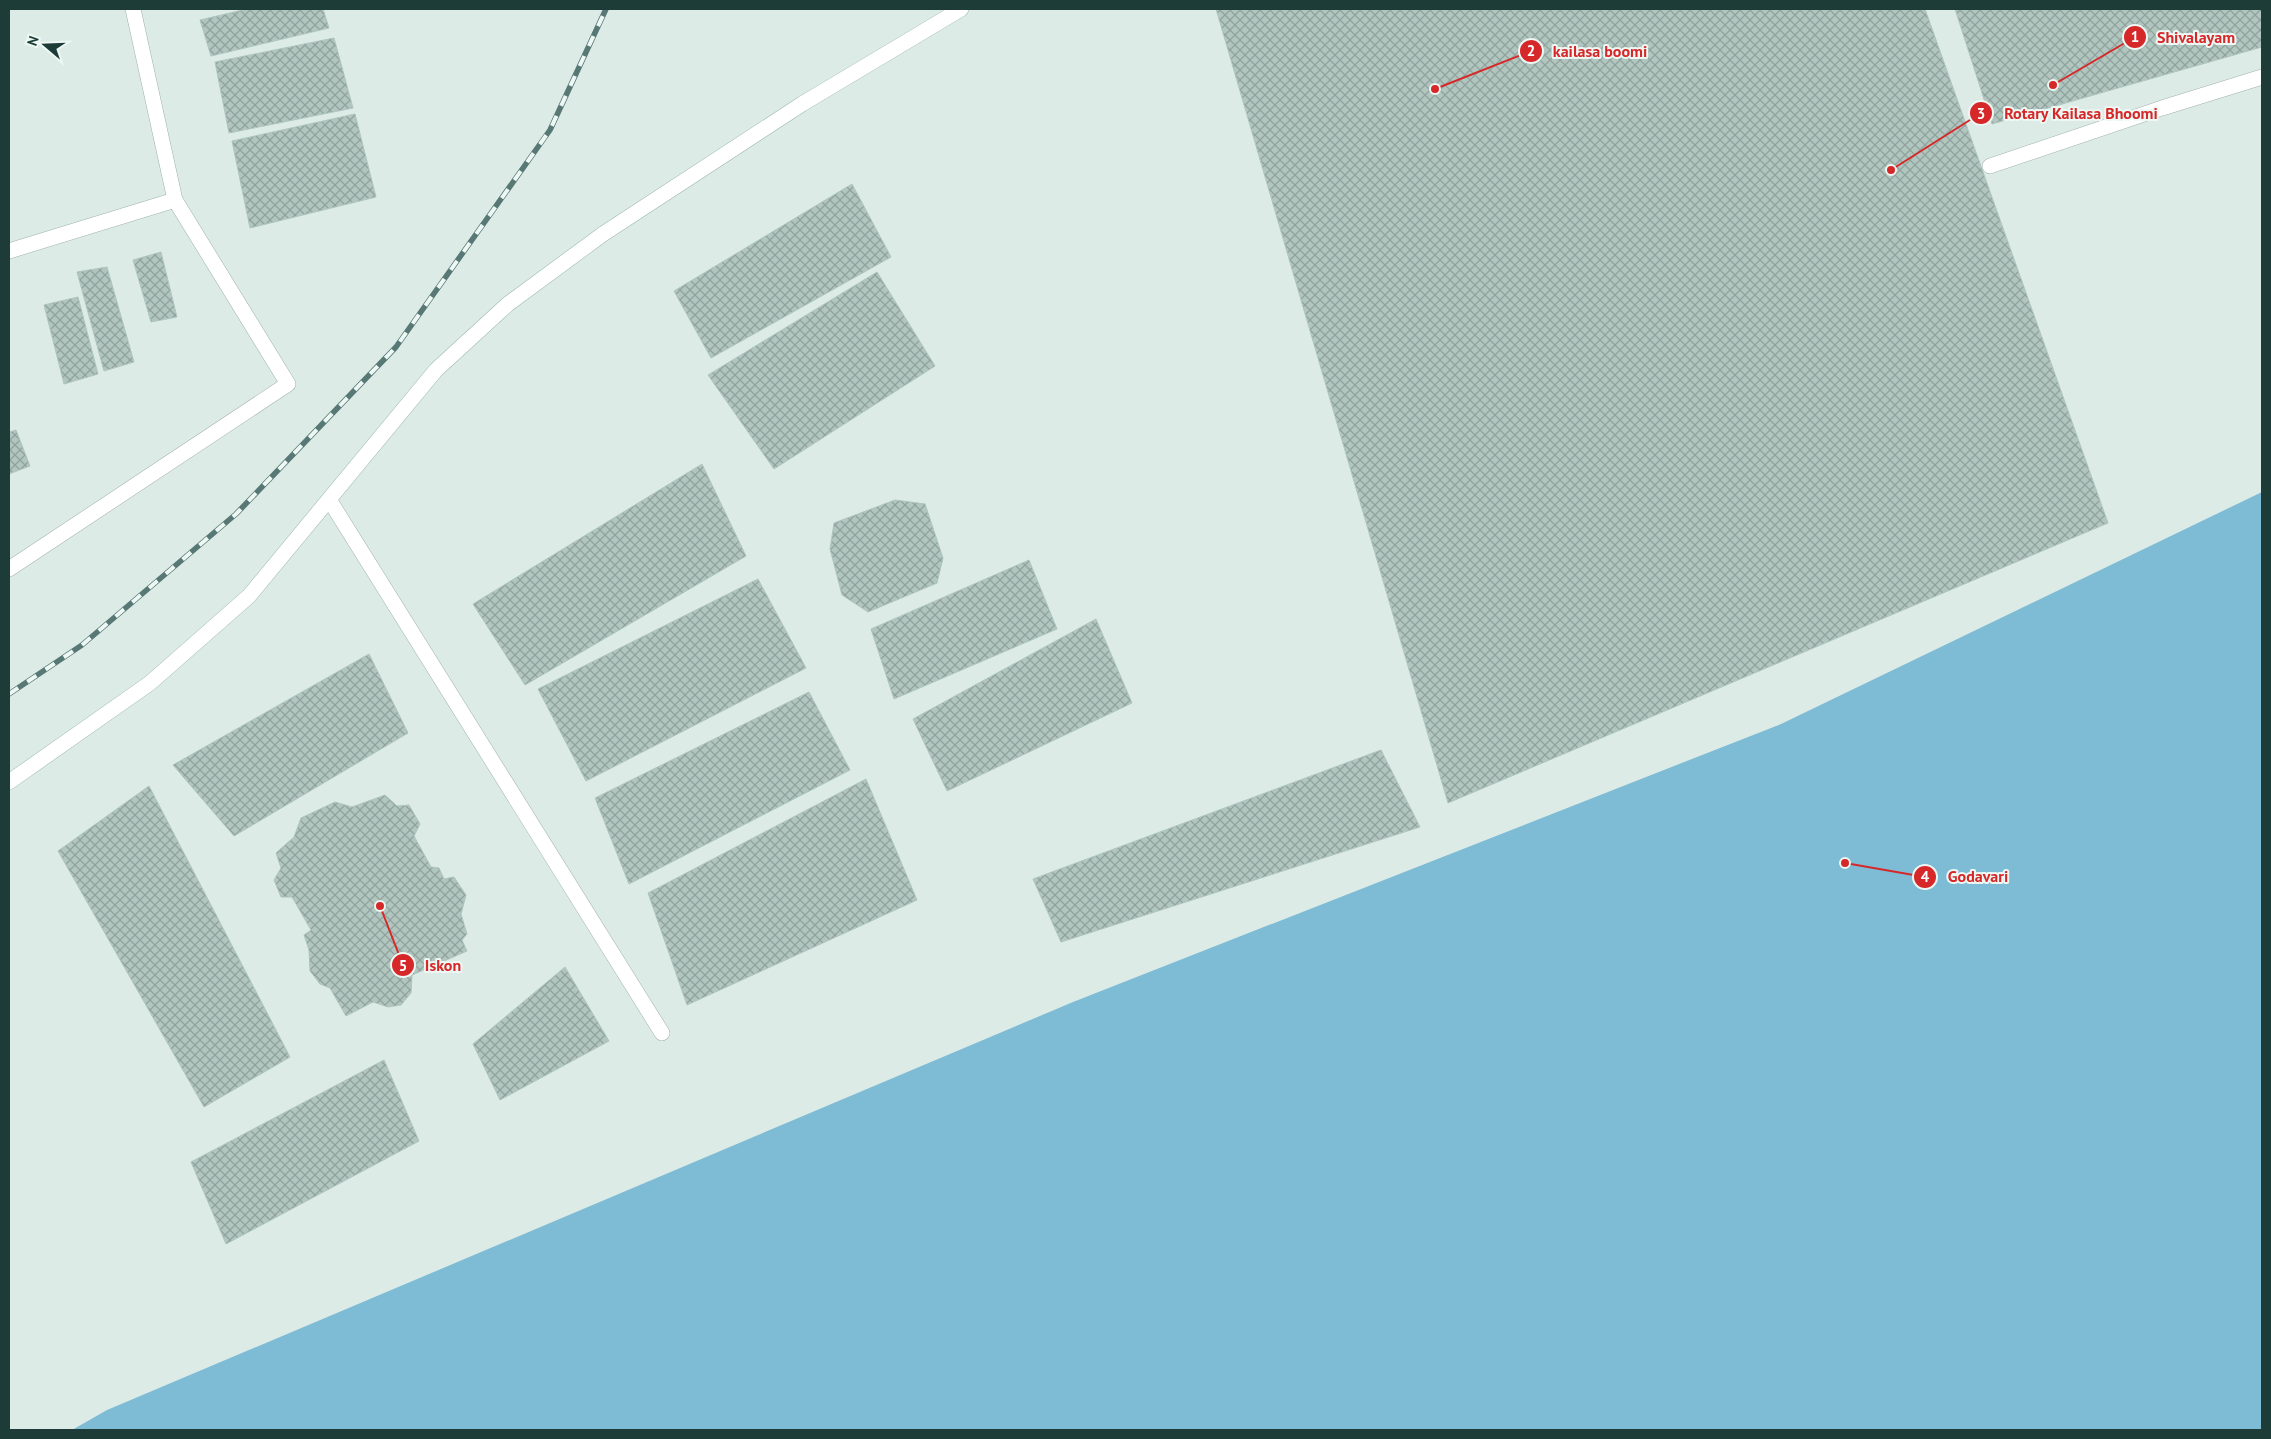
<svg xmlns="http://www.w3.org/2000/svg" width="2271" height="1439" viewBox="0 0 2271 1439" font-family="'PT Sans',sans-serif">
<defs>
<pattern id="building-cross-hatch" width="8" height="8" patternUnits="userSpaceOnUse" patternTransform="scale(1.25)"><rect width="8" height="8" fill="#b2c6c0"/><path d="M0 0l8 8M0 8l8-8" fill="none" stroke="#90a29d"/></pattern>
</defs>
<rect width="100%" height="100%" fill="#ddebe7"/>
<!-- water -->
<path fill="#7ebcd6" d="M2262 492V1430H72L107 1410 1073 1002 1781 724Z"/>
<!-- building -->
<g fill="url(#building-cross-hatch)" stroke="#afc5bf">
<path d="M247 9H323L329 28 211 56 200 20Z"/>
<path d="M1216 9H1925L2108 523 1448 803Z"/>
<path d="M1955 9H2262V47L1992 124Z"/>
<path d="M334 38 353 108 229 133 215 62Z"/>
<path d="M355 114 376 197 250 228 232 141Z"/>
<path d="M852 184 891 257 711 358 674 291Z"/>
<path d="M161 252 177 317 151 322 133 260Z"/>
<path d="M107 267 134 362 104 371 77 272Z"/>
<path d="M877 272 935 366 774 469 708 375Z"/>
<path d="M78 297 98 374 64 384 44 305Z"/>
<path d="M16 430 30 466 9 474V432Z"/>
<path d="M702 464 746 556 525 685 473 604Z"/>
<path d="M895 500 925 504 943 558 937 583 868 612 842 595 830 549 834 523Z"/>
<path d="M1029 560 1057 629 894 699 871 629Z"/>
<path d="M758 579 806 668 586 781 538 689Z"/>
<path d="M1096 619 1132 703 947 791 913 719Z"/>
<path d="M369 654 408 733 234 836 173 765Z"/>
<path d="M809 692 850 770 629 884 595 798Z"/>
<path d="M1381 750 1420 827 1061 942 1033 879Z"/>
<path d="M866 779 917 900 687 1005 648 893Z"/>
<path d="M149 786 290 1057 204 1107 58 851Z"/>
<path d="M385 795 397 806 409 805 420 824 414 836 431 867 439 868 444 879 454 877 466 895 461 914 467 934 462 940 467 951 412 975 411 993 401 1005 388 1007 373 1002 346 1016 330 988 320 984 310 971 309 950 304 935 311 930 292 897H281L274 880 281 868 276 853 294 837 301 818 335 802 352 807Z"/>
<path d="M565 967 609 1041 500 1100 473 1044Z"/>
<path d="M384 1060 419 1141 226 1244 191 1162Z"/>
</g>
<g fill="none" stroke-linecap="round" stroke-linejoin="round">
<defs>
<g id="street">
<path d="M1990 166 2162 108 2262 77"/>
<path d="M9 251 175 200 133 9"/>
<path d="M330 501 662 1033"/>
<path d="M9 569 288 384 175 200"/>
</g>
<path id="secondary" d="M9 782 150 683 249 596 436 370 508 304 603 234 802 104 961 9"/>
</defs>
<!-- street casing -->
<use href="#street" stroke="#a0b3af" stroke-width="16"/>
<!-- secondary casing -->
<use href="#secondary" stroke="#9bb8b1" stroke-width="16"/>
<!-- street -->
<use href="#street" stroke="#fff" stroke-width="15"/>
<!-- secondary -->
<use href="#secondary" stroke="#fff" stroke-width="15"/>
<defs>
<path id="rail" d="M9 694 82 645 236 514 396 347 550 130 606 9"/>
</defs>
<!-- rail casing -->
<use href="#rail" stroke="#577874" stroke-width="5.5"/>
<!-- rail -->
<use href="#rail" stroke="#edf7f4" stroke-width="4" stroke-dasharray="11" stroke-linecap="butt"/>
</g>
<!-- callouts -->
<path fill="none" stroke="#d62828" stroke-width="2" d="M2053 85L2135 37M1435 89L1531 51M1891 170L1981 113M1845 863L1925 877M380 906L403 965"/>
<g fill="#d62828" stroke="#edf7f4" stroke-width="2">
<circle cx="2053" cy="85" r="5"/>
<circle cx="1435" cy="89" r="5"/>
<circle cx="1891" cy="170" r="5"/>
<circle cx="1845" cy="863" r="5"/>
<circle cx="380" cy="906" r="5"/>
<circle cx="2135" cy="37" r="12"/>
<circle cx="1531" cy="51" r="12"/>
<circle cx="1981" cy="113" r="12"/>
<circle cx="1925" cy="877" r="12"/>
<circle cx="403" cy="965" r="12"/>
</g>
<g font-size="15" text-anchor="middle" font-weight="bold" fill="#fff">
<text x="2135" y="42">1</text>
<text x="1531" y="56">2</text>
<text x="1981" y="119">3</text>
<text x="1925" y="882">4</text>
<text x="403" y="971">5</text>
</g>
<g font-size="16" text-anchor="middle" font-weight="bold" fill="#d62828" stroke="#edf7f4" stroke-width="4" stroke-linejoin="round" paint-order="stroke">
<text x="2196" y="43">Shivalayam</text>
<text x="1600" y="57">kailasa boomi</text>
<text x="2081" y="119">Rotary Kailasa Bhoomi</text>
<text x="1978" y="882">Godavari</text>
<text x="443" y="971">Iskon</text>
</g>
<!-- border -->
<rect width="2271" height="1439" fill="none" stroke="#1d3c38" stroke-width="20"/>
<!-- north arrow -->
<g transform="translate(45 45) rotate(289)" stroke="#edf7f4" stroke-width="4" paint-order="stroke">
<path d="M0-4L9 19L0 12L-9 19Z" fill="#1d3c38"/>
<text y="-8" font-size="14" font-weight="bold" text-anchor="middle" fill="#1d3c38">N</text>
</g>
</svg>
